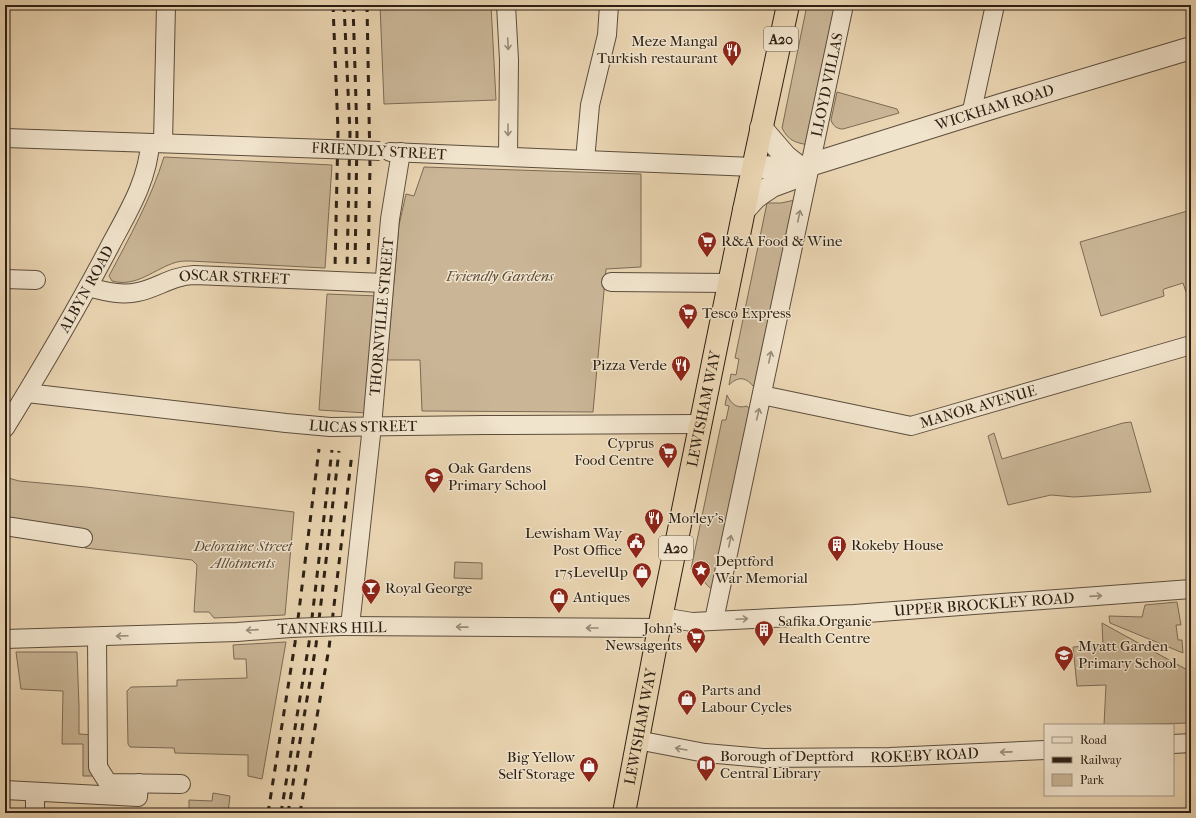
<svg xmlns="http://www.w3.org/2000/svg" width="1196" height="818" viewBox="0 0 1196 818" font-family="'IM FELL French Canon',serif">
<rect width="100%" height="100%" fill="#ead5b2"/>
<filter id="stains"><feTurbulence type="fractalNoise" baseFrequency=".005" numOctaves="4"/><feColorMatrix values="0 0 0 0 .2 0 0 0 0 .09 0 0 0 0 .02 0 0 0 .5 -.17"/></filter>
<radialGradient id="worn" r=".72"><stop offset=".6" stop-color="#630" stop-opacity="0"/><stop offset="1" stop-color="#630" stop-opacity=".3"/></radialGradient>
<!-- green -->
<g fill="#cab697" stroke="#7b6b56">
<path d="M380 5H491L496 100 384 104Z"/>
<path d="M807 5H837L808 145C794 142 789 141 782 128Z"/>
<path d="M837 92 897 109 899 113 843 129C837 129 833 126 831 120Z"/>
<path d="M164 157 332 165 325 268 190 261C186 261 181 261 177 262 155 268 137 288 112 281L109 276C129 238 151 199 164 157Z"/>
<path d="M424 167 641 174V267L606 269 593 412 422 411 420 360H387L399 225 406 194 414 196Z"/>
<path d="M795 200 758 381 753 386C745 376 737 377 729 385L731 374 736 375 739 359 735 358 767 203H781Z"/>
<path d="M1191 210V290L1186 292 1183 283 1164 289 1163 290 1164 296 1101 316 1080 242Z"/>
<path d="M327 294 378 296 367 413 319 410Z"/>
<path d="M727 395C731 404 737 409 747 406L750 410 714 590C703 585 703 575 691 569L722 420H726L729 406 725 405Z"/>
<path d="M1131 422 1151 492 1074 497 1051 495 1008 505 988 436 994 433 1002 459 1123 423Z"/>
<path d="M5 477 19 481 86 487 294 512 285 615 214 618 209 612H194L197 565 192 560 85 548 88 530 5 517Z"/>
<path d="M455 562 482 563V579L454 578Z"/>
<path d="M1177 602 1181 625H1176L1178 640H1182L1183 653 1110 623 1109 616 1142 617 1145 605Z"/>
<path d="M1102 623 1191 672V723L1104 725 1106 685 1077 686 1073 647 1103 645Z"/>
<path d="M286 642 262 779 248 776V755L175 753 174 748 130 747 128 744 127 691 131 687 177 686V680L247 678 246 659H234L233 645Z"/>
<path d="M16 652H77L79 706V734L94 735 93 776H83V744H62L63 691 21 689Z"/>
<path d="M213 793 230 796 228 813H189V800L212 801Z"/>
</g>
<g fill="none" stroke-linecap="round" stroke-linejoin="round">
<defs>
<g id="minor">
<path d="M506 5 509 60 508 156"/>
<path d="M971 115 995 5"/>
<path d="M5 138 327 149"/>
<path d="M163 143 166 5"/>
<path d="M390 152 753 167"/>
<path d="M585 160 590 105 607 35 609 5"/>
<path d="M5 279 36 280"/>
<path d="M611 282 729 283"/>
<path id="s1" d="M88 287C104 291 121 296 138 292 158 288 171 276 194 275L384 283"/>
<path id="s2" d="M27 393 286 423 330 427 483 425 701 424"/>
<path id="s3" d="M762 395 911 426 1191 345"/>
<path id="s4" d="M5 428C42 368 78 307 111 244 128 212 148 180 150 143"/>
<path d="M5 526 83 538"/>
<path id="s5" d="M662 617 692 622 854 614 1191 589"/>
<path id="s6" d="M714 620 844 5"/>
<path d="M342 626 659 628"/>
<path id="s7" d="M350 626 372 426 390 219 401 152"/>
<path d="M97 637 98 767 108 783 181 784"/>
<path d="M5 639 237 632 291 628"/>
<path id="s8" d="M637 740 705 753 763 758 890 757 1045 750"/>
<path d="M1173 744 1191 743"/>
<path d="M5 790 138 797 139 783"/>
<path d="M35 813V792"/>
</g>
<g id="tertiary">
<path d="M761 128 786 157 800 168"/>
<path id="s9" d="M753 167C769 168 784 167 800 168L1001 105 1191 48"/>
<path d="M744 210 755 198 763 192 772 186 791 179 800 168"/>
</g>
<g id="trunk">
<path id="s10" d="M624 813 659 628 744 210 788 5"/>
</g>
</defs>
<!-- minor casing -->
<use href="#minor" stroke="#5c4d3c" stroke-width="20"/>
<!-- tertiary casing -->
<use href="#tertiary" stroke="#5c4d3c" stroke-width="24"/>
<!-- trunk casing -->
<use href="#trunk" stroke="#2c2014" stroke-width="24"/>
<!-- minor -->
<use href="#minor" stroke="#f1e4cd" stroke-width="18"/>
<!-- tertiary -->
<use href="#tertiary" stroke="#f1e4cd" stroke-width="22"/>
<!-- trunk -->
<use href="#trunk" stroke="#ead5b2" stroke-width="22"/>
<!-- rail -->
<g stroke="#2c2014" stroke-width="3" stroke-dasharray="7 7" stroke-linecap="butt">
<path d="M333 5 338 131 335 268"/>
<path d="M344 5 350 133 347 268"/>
<path d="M353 5 357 134 355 269"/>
<path d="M367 5 370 166 368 270"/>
<path d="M268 813 295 643 319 449"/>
<path d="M281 813 309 643 332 450"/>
<path d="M288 813 316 645 339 451"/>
<path d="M300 813 329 648 352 453"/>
</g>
<defs>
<g id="minor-bridge">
<path d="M327 149 380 151"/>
<path d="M291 628 342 626"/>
</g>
</defs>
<!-- minor-bridge casing -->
<use href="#minor-bridge" stroke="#5c4d3c" stroke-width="20" stroke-linecap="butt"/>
<!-- minor-bridge -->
<use href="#minor-bridge" stroke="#f1e4cd" stroke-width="18"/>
</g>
<!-- one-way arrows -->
<defs><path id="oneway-shaft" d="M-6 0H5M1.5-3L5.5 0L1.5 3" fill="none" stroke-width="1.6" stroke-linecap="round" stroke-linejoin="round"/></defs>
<g stroke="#988c7a">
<use href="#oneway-shaft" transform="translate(508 44) rotate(87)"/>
<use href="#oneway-shaft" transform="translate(508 130) rotate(90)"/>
<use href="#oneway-shaft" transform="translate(799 216) rotate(-78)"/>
<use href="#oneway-shaft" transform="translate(770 357) rotate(-78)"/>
<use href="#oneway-shaft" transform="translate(758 414) rotate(-77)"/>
<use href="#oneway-shaft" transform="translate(730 541) rotate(-78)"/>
<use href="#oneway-shaft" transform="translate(1096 596) rotate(-4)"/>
<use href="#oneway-shaft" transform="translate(742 619) rotate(-3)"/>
<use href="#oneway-shaft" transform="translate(462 627) rotate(-179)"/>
<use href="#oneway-shaft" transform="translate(592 628) rotate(-180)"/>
<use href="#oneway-shaft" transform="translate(252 630) rotate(176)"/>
<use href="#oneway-shaft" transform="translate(122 636) rotate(178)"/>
<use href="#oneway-shaft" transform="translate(681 749) rotate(-170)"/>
<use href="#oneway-shaft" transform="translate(1006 752) rotate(179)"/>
</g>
<!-- icons -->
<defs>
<symbol id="restaurant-pin" viewBox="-11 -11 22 30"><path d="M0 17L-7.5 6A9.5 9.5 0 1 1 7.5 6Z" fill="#8f2418" stroke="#f1e4cd"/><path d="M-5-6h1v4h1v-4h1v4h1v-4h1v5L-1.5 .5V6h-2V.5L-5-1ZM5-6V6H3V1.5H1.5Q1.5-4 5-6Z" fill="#fff"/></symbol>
<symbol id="supermarket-pin" viewBox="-11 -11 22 30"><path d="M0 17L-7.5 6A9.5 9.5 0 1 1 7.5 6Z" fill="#8f2418" stroke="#f1e4cd"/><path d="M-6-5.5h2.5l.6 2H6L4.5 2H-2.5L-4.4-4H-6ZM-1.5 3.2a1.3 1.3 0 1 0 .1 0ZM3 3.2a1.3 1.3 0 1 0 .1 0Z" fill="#fff"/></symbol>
<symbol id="school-pin" viewBox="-11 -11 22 30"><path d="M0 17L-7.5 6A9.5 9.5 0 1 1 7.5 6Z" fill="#8f2418" stroke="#f1e4cd"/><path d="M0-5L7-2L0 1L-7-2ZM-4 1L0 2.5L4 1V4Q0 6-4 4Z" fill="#fff"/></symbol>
<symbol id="civic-pin" viewBox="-11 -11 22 30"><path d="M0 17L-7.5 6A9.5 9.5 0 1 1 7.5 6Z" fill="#8f2418" stroke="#f1e4cd"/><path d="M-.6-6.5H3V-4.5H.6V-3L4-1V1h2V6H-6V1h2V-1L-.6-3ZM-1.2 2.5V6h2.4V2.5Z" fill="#fff"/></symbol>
<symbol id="building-pin" viewBox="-11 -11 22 30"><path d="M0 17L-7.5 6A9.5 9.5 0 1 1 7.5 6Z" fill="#8f2418" stroke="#f1e4cd"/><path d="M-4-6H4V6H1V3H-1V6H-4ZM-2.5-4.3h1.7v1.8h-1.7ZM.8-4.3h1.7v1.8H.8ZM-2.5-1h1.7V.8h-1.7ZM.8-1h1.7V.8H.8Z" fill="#fff"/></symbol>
<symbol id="sight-pin" viewBox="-11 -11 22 30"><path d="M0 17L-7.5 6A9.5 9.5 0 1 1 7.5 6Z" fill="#8f2418" stroke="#f1e4cd"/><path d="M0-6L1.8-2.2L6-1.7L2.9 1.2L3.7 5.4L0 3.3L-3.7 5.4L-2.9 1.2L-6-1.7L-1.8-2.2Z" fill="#fff"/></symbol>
<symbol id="shop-pin" viewBox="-11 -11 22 30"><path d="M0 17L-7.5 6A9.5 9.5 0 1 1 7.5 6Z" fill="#8f2418" stroke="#f1e4cd"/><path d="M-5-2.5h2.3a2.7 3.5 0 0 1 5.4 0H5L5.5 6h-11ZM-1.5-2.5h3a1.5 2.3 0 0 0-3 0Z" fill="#fff"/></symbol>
<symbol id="bar-pin" viewBox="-11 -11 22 30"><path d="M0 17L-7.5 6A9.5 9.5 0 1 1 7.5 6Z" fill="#8f2418" stroke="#f1e4cd"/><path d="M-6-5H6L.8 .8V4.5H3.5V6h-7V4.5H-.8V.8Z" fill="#fff"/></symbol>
<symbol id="library-pin" viewBox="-11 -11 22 30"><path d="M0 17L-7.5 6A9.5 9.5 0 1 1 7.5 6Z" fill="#8f2418" stroke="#f1e4cd"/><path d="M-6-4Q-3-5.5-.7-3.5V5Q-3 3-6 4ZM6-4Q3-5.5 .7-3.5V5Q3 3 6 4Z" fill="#fff"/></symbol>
</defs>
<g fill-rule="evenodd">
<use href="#restaurant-pin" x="721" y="39" width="22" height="30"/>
<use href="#supermarket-pin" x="696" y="230" width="22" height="30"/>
<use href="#supermarket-pin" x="677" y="302" width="22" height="30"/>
<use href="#restaurant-pin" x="670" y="354" width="22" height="30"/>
<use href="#supermarket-pin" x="657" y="441" width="22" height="30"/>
<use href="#school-pin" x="423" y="466" width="22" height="30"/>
<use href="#restaurant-pin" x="643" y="507" width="22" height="30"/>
<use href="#civic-pin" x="625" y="531" width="22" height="30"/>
<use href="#building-pin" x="826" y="534" width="22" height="30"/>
<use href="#sight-pin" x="690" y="559" width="22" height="30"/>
<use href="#shop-pin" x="631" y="561" width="22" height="30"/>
<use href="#bar-pin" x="360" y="577" width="22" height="30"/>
<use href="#shop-pin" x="548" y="586" width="22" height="30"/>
<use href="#building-pin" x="753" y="619" width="22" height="30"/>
<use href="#supermarket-pin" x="685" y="626" width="22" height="30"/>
<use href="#school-pin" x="1053" y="644" width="22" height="30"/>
<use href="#shop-pin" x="676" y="688" width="22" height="30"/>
<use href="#library-pin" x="695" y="754" width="22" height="30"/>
<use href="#shop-pin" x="578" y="755" width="22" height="30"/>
</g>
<g text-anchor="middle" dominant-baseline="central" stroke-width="3" stroke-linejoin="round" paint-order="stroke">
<!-- shield labels -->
<g fill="#f1e4cd" stroke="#675b4c" stroke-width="1">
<rect x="764" y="27" width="34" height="24" rx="3"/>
<rect x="659" y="536" width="34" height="24" rx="3"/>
</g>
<g font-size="14" font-weight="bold" fill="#2c2014">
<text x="781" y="39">A20</text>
<text x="676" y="548">A20</text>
</g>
<!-- poi labels -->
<g font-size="15" fill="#2c2014" stroke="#f1e4cd" text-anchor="start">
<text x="718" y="41" text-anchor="end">Meze Mangal<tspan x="718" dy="17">Turkish restaurant</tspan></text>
<text x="721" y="241">R&amp;A Food &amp; Wine</text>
<text x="702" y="313">Tesco Express</text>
<text x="667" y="365" text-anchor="end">Pizza Verde</text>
<text x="654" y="443" text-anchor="end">Cyprus<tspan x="654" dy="17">Food Centre</tspan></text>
<text x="448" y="468">Oak Gardens<tspan x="448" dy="17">Primary School</tspan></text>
<text x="668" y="518">Morley's</text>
<text x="622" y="533" text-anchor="end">Lewisham Way<tspan x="622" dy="17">Post Office</tspan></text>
<text x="851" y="545">Rokeby House</text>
<text x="715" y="561">Deptford<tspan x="715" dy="17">War Memorial</tspan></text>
<text x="628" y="572" text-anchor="end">175LevelUp</text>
<text x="385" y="588">Royal George</text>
<text x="573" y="597">Antiques</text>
<text x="778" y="621">Safika Organic<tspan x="778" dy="17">Health Centre</tspan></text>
<text x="682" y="628" text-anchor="end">John's<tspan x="682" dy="17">Newsagents</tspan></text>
<text x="1078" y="646">Myatt Garden<tspan x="1078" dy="17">Primary School</tspan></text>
<text x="701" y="690">Parts and<tspan x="701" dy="17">Labour Cycles</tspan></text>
<text x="720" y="756">Borough of Deptford<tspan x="720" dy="17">Central Library</tspan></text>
<text x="575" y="757" text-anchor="end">Big Yellow<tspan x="575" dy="17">Self Storage</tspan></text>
</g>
<!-- street labels -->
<g font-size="15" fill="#2c2014" stroke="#f1e4cd">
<text stroke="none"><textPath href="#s6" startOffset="547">LLOYD VILLAS</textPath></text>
<text stroke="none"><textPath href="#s9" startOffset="251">WICKHAM ROAD</textPath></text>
<text transform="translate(379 151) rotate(3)">FRIENDLY STREET</text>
<text stroke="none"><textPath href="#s1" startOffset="150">OSCAR STREET</textPath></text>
<text stroke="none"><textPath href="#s4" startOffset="161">ALBYN ROAD</textPath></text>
<text stroke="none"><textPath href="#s7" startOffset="311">THORNVILLE STREET</textPath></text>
<text stroke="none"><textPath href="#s3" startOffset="222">MANOR AVENUE</textPath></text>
<text stroke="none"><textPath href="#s10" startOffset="412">LEWISHAM WAY</textPath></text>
<text stroke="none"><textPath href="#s2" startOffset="338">LUCAS STREET</textPath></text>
<text stroke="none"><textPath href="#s5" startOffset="323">UPPER BROCKLEY ROAD</textPath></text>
<text transform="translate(332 628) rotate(-1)">TANNERS HILL</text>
<text stroke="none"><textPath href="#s10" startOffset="88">LEWISHAM WAY</textPath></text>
<text stroke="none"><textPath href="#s8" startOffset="289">ROKEBY ROAD</textPath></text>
</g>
<!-- park labels -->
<g font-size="15" font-style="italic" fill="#5b4d3b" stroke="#f1e4cd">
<text x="500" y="276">Friendly Gardens</text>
<text x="243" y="546">Deloraine Street<tspan x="243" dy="17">Allotments</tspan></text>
</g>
</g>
<!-- margin -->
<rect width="1196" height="818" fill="none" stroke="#ead5b2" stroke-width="20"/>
<rect x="6" y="6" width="1184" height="806" fill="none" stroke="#2c2014" stroke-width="2"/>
<rect x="10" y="10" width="1176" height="798" fill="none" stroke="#2c2014"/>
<!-- legend -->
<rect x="1044" y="724" width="130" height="72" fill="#f1e4cd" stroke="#a29683"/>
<rect x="1052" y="737" width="20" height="6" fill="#f1e4cd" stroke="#a29683"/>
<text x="1080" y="744" font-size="12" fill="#2c2014">Road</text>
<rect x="1052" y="757" width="20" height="6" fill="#2c2014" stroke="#a29683"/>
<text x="1080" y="764" font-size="12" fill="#2c2014">Railway</text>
<rect x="1052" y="774" width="20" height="12" fill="#cab697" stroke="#a29683"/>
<text x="1080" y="784" font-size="12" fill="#2c2014">Park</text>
<rect width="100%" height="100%" filter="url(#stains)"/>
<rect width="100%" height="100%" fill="url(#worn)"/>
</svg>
